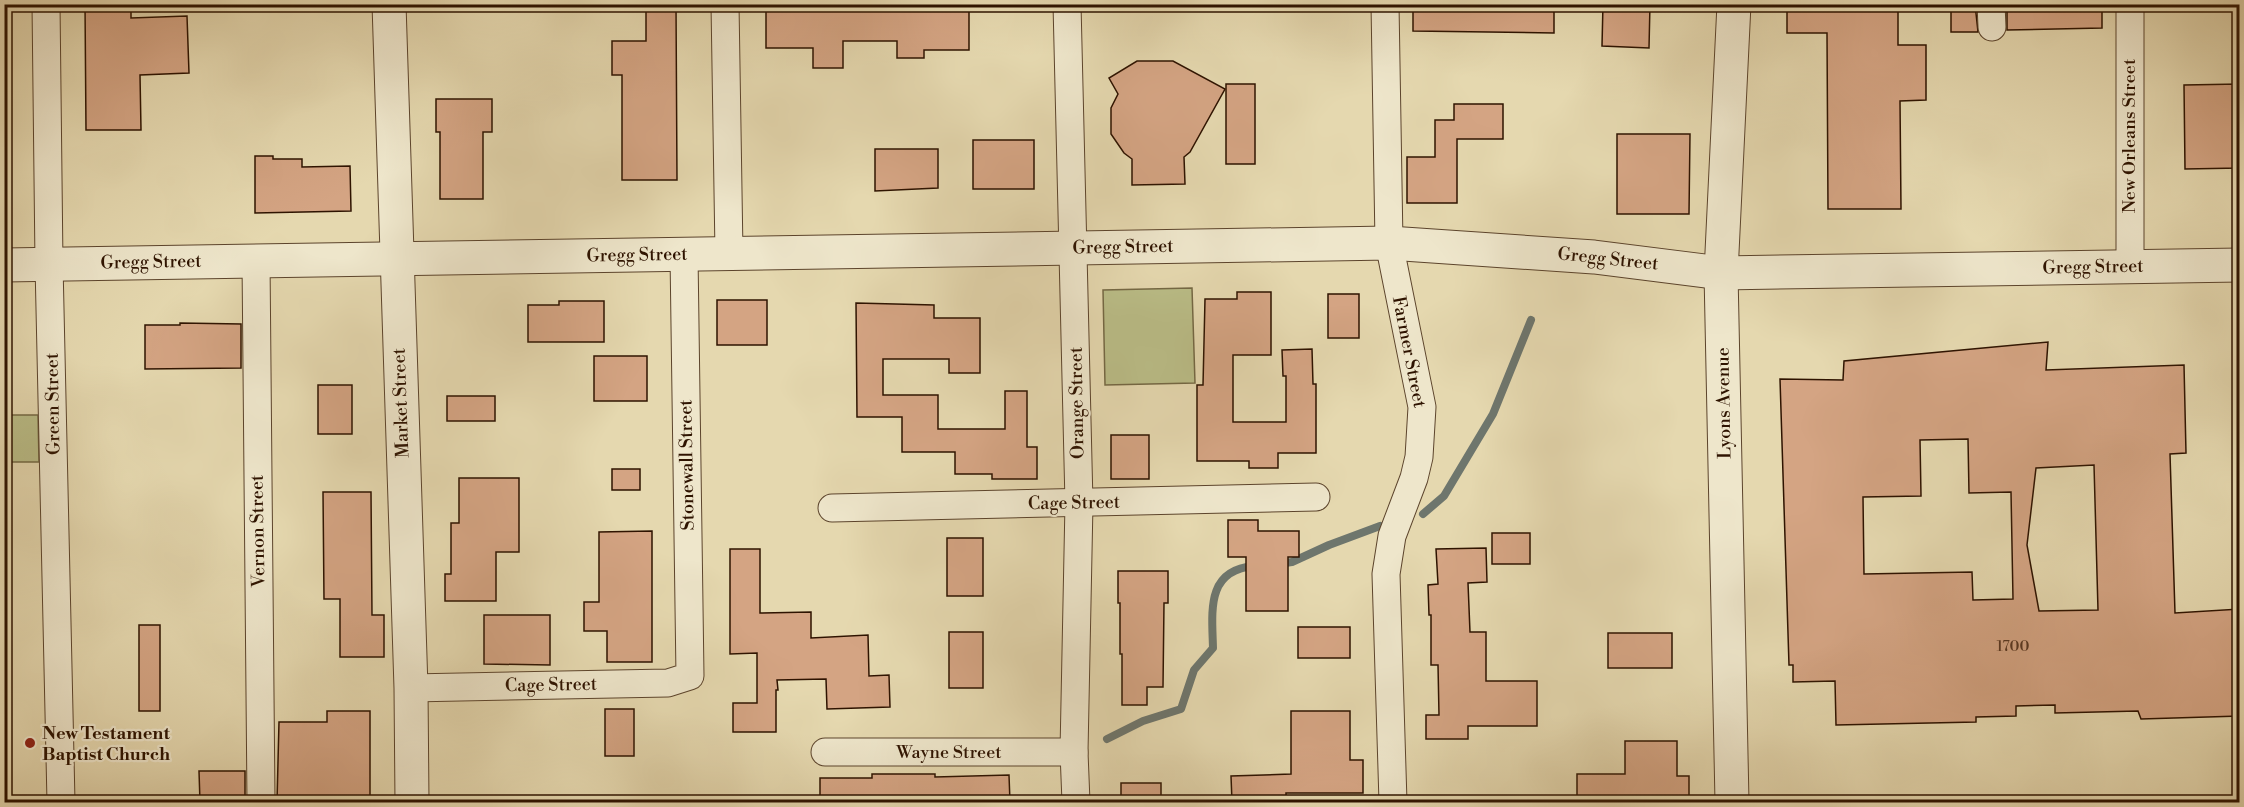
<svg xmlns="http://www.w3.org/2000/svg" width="2244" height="807" viewBox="0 0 2244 807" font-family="'Libre Bodoni',serif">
<rect width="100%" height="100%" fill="#e5d8af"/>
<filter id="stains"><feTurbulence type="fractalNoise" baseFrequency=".00333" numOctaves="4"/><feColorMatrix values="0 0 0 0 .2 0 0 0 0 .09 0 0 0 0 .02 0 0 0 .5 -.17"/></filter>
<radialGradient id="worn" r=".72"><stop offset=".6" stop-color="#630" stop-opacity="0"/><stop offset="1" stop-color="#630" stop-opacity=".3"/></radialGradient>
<!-- green -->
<g fill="#babd87" stroke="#746844" stroke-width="1.5">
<path d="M1192 288 1195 383 1105 385 1103 290Z"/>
<path d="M4 415H38L39 462H5Z"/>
</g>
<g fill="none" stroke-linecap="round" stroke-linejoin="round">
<!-- stream -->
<g stroke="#6e766d" stroke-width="8">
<path d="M1423 514 1444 496 1493 414 1531 320"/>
<path d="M1278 564 1292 562 1329 545 1380 526"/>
<path d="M1107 739 1143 721 1181 709 1194 670 1213 648C1212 611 1206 570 1254 566"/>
</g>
</g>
<!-- building -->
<g fill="#d4a483" stroke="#2e1300" stroke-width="1.5" fill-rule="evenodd">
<path d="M85 4H131V18L187 16 189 73 140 75 141 130H86Z"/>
<path d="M646 4H676L677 180H622V75H612V41H646Z"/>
<path d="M766 4H798V10L849 9V4H969V50H924V58H897V41H843V68H813V48H766Z"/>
<path d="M1413 4H1554V33L1413 31Z"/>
<path d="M1603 4H1650L1649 48 1602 46Z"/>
<path d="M1787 4H1898V45H1926V100L1900 101 1901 209H1828L1827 33H1787Z"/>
<path d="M1951 4H1975L1978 32H1951Z"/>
<path d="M2007 4H2102V28L2007 30Z"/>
<path d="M1137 61H1173L1225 89 1190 152 1184 157 1185 184 1132 185V159L1124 153 1111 134V108L1118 94 1109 78Z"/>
<rect x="1226" y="84" width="29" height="80"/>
<path d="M2240 84V168L2185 169 2184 85Z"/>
<path d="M436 99H492V132H483V199H440V132H436Z"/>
<path d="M1454 104H1503V139H1457V203H1407V157H1435V120H1454Z"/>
<path d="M1617 134H1690L1689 214H1617Z"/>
<rect x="973" y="140" width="61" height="49"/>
<path d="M875 149H938V188L875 191Z"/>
<path d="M255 156H273V159H302V167L350 166 351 211 255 213Z"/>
<path d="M1237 292H1271V355H1233V422H1286V376H1283L1282 350 1312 349 1313 384H1316V453H1278V468H1249V461H1197V385H1203L1205 299H1237Z"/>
<rect x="1328" y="294" width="31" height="44"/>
<rect x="717" y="300" width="50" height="45"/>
<path d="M559 301H604V342H528V305H559Z"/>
<path d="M856 303 934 305V318H980V373H949V359H883V395H938V429H1005V391H1027V447H1037V479H992V474H955V452H902V417H857Z"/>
<path d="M180 323 241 324V368L145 369V325H180Z"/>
<path d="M2048 342 2046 370 2184 365 2186 453 2170 454 2175 613 2240 609V716L2141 719 2138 711 2055 713V705L2016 706V716L1976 717V722L1836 725 1835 681 1793 682V665H1789L1780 379 1843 380 1844 361ZM1968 439 1969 493 2011 492 2013 599 1973 600 1972 572 1864 574 1863 497 1921 496 1920 440ZM2094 465 2098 610 2039 611 2027 545 2036 468Z"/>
<rect x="594" y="356" width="53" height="45"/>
<rect x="318" y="385" width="34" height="49"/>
<rect x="447" y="396" width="48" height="25"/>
<rect x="1111" y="435" width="38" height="44"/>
<rect x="612" y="469" width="28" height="21"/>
<path d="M459 478H519V552H496V601H445V574H451V523H459Z"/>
<path d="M323 492H371L372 615H384V657H340V599H324Z"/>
<path d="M1228 520H1258V531H1299V557H1288V611H1246V557H1228Z"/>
<path d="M652 531V662H607V631H584V602H599V532Z"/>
<rect x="1492" y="533" width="38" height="31"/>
<rect x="947" y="538" width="36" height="58"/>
<path d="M1486 548 1487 582 1468 583 1470 632H1486V681H1537V726H1468V739H1426V715H1439L1438 665H1431V615H1429L1428 585 1438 584 1436 549Z"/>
<path d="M730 549H760V613L811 612V638L868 635 869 676 889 675 890 707 827 709 826 679 777 680 778 690H776V732H733V703H757V653L730 654Z"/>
<path d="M1118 571H1168V603H1164L1163 687H1147V705H1122V654H1120V603H1118Z"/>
<path d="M484 615H550V665L484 664Z"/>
<rect x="139" y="625" width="21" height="86"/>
<rect x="1298" y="627" width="52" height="31"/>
<rect x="949" y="632" width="34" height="56"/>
<rect x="1608" y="633" width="64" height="35"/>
<rect x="605" y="709" width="29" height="47"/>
<path d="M327 711H370V802H277L279 722H327Z"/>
<path d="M1291 711H1350V760H1363V793H1286V802H1232L1231 776 1291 774Z"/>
<path d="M1625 741H1677V776H1689V802H1577V774H1625Z"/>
<path d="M199 771H245V802H200Z"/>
<path d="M872 774H935V777L1009 775 1010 802H820V778H872Z"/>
<rect x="1121" y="783" width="40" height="19"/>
</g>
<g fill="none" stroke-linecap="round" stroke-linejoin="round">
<defs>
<g id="minor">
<path d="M46 4 49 264 61 802"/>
<path d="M725 4 729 253"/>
<path d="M1067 4 1079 503 1074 752 1076 802"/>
<path d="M1385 4 1389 243 1422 407 1419 457 1414 478 1392 536 1386 574 1393 802"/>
<path d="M1991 4 1992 27"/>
<path d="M256 260 261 802"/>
<path d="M2130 267V4"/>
<path d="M832 508 1316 497"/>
<path d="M411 688 668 683 690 676 684 255"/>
<path d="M825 752H1074"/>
</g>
<g id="tertiary">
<path d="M389 4 411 688 412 802"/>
<path d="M4 265 1389 243 1594 257 1721 273 2240 265"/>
<path d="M1732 802 1721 273 1734 4"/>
</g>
</defs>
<!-- minor casing -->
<use href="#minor" stroke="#5c442c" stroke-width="29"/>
<!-- tertiary casing -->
<use href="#tertiary" stroke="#5c442c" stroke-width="35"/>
<!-- minor -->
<use href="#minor" stroke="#eee6cb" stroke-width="27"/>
<!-- tertiary -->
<use href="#tertiary" stroke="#eee6cb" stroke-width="33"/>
</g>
<!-- markers -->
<circle fill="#8f2418" stroke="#eee6cb" stroke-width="2" cx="30" cy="743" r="6"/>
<g text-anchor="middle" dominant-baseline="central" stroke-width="4.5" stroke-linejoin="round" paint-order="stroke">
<!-- number labels -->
<g font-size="15" fill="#583721">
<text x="2013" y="646">1700</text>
</g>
<!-- street labels -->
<g font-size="18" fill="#2e1300" stroke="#eee6cb">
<text transform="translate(2129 136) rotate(-90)">New Orleans Street</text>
<text transform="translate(1123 247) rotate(-1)">Gregg Street</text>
<text transform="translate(637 255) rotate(-1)">Gregg Street</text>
<text transform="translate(1608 259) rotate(6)">Gregg Street</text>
<text transform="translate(151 262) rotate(-1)">Gregg Street</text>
<text transform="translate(2093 267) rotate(-1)">Gregg Street</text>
<text transform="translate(1409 352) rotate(79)">Farmer Street</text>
<text transform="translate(401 403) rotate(-92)">Market Street</text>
<text transform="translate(1077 403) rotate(-91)">Orange Street</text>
<text transform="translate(1724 403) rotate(-91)">Lyons Avenue</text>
<text transform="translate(53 404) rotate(-91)">Green Street</text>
<text transform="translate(687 465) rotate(-91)">Stonewall Street</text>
<text transform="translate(1074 503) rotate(-1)">Cage Street</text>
<text transform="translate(258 531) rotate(-91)">Vernon Street</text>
<text transform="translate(551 685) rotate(-1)">Cage Street</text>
<text x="949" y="752">Wayne Street</text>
</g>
<!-- poi labels -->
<g font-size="18" font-weight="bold" fill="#2e1300" stroke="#eee6cb" text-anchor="start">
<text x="42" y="733">New Testament<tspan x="42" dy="21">Baptist Church</tspan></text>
</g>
</g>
<!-- margin -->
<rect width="2244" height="807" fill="none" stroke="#e5d8af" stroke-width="24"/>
<rect x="6" y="6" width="2232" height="795" fill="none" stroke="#2e1300" stroke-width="3"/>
<rect x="12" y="12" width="2220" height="783" fill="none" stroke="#2e1300" stroke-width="1.5"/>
<rect width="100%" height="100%" filter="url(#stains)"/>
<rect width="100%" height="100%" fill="url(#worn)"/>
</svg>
